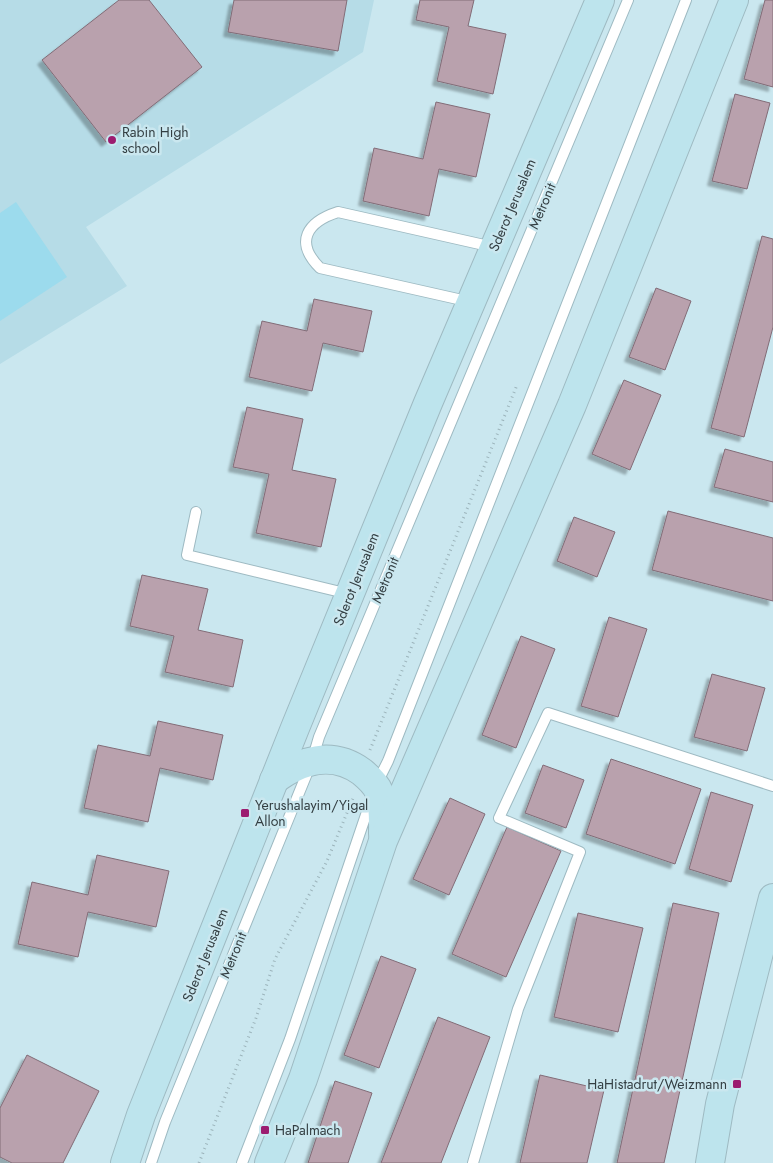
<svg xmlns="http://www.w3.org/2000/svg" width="773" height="1163" viewBox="0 0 773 1163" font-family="Jost,sans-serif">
<defs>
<filter id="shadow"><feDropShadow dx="-4.5" dy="4.5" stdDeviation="1" flood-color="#0004"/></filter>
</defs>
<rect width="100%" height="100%" fill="#cae7ef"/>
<!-- built -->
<path fill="#b6dce7" d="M0 0H374L363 52 86 227 127 286 0 364Z"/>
<!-- green -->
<path fill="#9cdbed" d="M16 202 67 277 0 321V213Z"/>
<!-- building -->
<g fill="#b9a1ad" stroke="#826c77" filter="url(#shadow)">
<path d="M119 0H149L202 67 106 142 42 60Z"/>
<path d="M234 0H347L338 51 228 32Z"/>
<path d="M420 0H474L468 26 506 34 493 94 437 81 449 27 416 20Z"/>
<path d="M765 0H773V87L744 79Z"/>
<path d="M735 94 770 103 747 189 712 181Z"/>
<path d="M436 102 490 114 476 177 439 169 429 216 363 201 374 148 423 159Z"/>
<path d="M762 236 773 239V327L744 437 711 428Z"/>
<path d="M656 288 691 301 665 370 629 357Z"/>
<path d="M314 299 372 311 363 352 323 343 312 391 249 377 262 321 307 331Z"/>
<path d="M624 380 661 395 630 470 592 454Z"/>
<path d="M247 407 303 419 292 470 336 479 321 547 256 533 269 474 233 467Z"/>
<path d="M725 449 773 462V502L714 487Z"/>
<path d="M668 511 773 538V601L652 570Z"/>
<path d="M574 517 615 532 597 577 557 561Z"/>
<path d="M142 575 208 589 198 630 243 640 233 687 165 672 174 636 130 626Z"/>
<path d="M609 617 647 629 618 717 581 706Z"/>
<path d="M521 636 555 649 516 748 482 735Z"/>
<path d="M712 674 765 688 747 751 694 737Z"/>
<path d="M158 721 223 735 213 780 160 768 148 822 84 808 98 745 150 756Z"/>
<path d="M611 759 701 789 675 864 586 834Z"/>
<path d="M543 765 584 780 566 828 525 813Z"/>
<path d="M711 792 753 805 731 882 689 869Z"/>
<path d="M450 798 485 814 449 895 413 879Z"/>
<path d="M507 827 561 851 506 977 452 954Z"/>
<path d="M97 855 169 871 156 927 88 912 78 957 18 944 32 882 88 895Z"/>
<path d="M673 903 719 913 664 1163H617Z"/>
<path d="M578 913 643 928 618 1032 554 1017Z"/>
<path d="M381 956 416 969 379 1068 344 1055Z"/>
<path d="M438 1017 490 1037 441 1163H381Z"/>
<path d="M27 1055 99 1091 63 1163H12L0 1157V1108Z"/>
<path d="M540 1075 604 1090 587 1163H520Z"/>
<path d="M335 1081 372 1093 348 1163H308Z"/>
</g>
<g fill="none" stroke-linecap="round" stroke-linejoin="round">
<defs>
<g id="lane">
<path d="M471 302 320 268C294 242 307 222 338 212L493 247"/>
<path d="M196 512 187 555 349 594"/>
<path d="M377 783 388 761 686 0"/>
<path d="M151 1163 165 1122 312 761 319 737 628 0"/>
<path d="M242 1163 290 1039 372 797"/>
<path d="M473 1163 518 1009 580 852 499 818 548 713 773 786"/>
</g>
<g id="secondary">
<path d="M274 780C301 760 332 750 362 772 368 777 376 784 379 792 384 806 383 820 383 834"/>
<path d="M125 1163 141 1115 295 728 428 403 600 0"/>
<path d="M269 1163 303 1079 383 841 572 405 734 0"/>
<path d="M710 1163 720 1104 773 898"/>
</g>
</defs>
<!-- lane casing -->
<use href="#lane" stroke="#9ebac2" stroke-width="12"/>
<!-- secondary casing -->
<use href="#secondary" stroke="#9ebac2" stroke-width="30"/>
<!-- path -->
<g stroke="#9cb4bb" stroke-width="3" stroke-dasharray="1 4" stroke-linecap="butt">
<path d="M370 750 517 385"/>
<path d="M199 1163 256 1018 275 959 327 861 354 796"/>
</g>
<!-- lane -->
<use href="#lane" stroke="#fff" stroke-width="10"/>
<!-- secondary -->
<use href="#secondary" stroke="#bde4ed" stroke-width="28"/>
</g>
<!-- markers -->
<g fill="#9c1c70" stroke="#cae7ef" stroke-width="2">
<circle cx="112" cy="140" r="5"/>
<rect x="240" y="808" width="10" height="10" rx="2.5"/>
<rect x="732" y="1079" width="10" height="10" rx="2.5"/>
<rect x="260" y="1125" width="10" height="10" rx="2.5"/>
</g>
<g text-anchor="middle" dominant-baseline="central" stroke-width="5" stroke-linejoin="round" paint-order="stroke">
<!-- poi labels -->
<g font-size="14" fill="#333e42" stroke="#cae7ef" text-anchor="start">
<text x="122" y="132">Rabin High<tspan x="122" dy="16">school</tspan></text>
<text x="255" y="805">Yerushalayim/Yigal<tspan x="255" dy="16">Allon</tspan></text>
<text x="727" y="1084" text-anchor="end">HaHistadrut/Weizmann</text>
<text x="275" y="1130">HaPalmach</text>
</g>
<!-- street labels -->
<g font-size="14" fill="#333e42" stroke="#cae7ef">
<text transform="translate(512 205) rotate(-67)">Sderot Jerusalem</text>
<text transform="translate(542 206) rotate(-67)">Metronit</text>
<text transform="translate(356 579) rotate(-68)">Sderot Jerusalem</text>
<text transform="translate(385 580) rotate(-67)">Metronit</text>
<text transform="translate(205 955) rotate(-68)">Sderot Jerusalem</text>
<text transform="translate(233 955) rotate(-68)">Metronit</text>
</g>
</g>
</svg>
